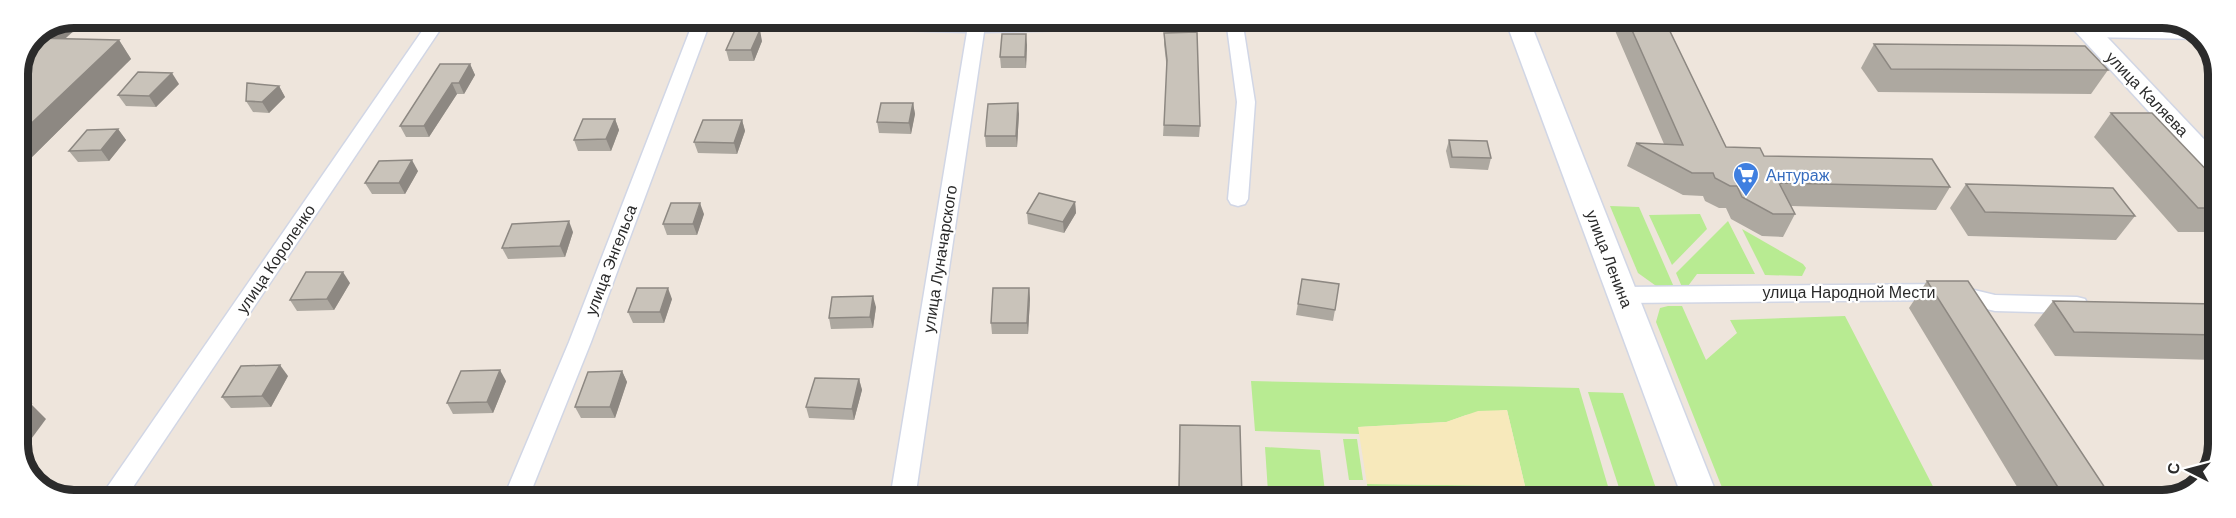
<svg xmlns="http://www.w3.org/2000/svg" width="2236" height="518" viewBox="0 0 2236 518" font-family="'DM Sans',sans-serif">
<rect width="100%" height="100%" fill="#eee5dc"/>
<!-- green -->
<g fill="#b8eb92">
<path d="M1610 206 1639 207 1677 294 1659 288 1638 273Z"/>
<path d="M1700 214 1707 229 1672 265 1649 215Z"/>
<path d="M1728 221 1755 274H1697L1688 286 1682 287 1676 273Z"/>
<path d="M1742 229 1803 264 1806 268 1802 276 1765 275Z"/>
<path d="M1668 306H1682L1706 360 1737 333 1730 320 1845 316 1940 500H1727L1656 322 1660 308Z"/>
<path d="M1251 381 1579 388 1612 500H1493L1490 486 1477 500H1373L1369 498 1367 484 1525 486 1507 410 1466 415 1447 422 1359 427V434L1255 431Z"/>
<path d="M1588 392 1623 393 1660 500H1623Z"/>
<path d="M1343 439H1357L1363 480H1349Z"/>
<path d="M1265 447 1320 450 1325 492H1268Z"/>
</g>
<!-- sand -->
<path fill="#f7e9bb" d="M1507 410 1525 486 1367 484 1358 427 1446 422 1478 411Z"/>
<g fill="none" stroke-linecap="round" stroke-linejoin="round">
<defs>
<g id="street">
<path d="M431 18H448L125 499H99Z"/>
<path d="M612 18H839L969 22V18L986 19V22L1242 19 1255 102 1248 199 1245 204 1238 206 1231 204 1228 199 1237 102 1227 27 984 32 915 499H890L967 32 709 25 591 342 528 499H503L569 342 692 25 620 23Z"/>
<path d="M2089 28 2191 30 2205 39 2083 37 2080 33 2083 29Z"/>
<path d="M1949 284 1995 295 2077 297 2085 299 2088 305 2085 311 2077 313 1995 311 1949 300 1623 303 1615 301 1612 295 1615 289 1623 287Z"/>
</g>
<g id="secondary">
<path d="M1505 19H1529L1719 500H1683Z"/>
<path d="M2064 19H2090L2217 153V178L2207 175Z"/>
</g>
</defs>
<!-- street casing -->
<use href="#street" stroke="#d1d6e5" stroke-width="3"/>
<!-- secondary casing -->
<use href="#secondary" stroke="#d1d6e5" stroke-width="3"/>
<!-- street -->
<use href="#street" fill="#fff" fill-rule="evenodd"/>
<!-- secondary -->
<use href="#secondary" fill="#fff" fill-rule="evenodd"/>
</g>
<!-- wall -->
<g fill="#ada8a0">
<path d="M1610 19H1664L1726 147 1764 156 1950 187 1936 210 1791 206 1795 214 1783 237 1762 236 1731 219 1726 208H1719L1705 201 1703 196 1683 195 1627 166 1636 143 1664 144Z"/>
<path d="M1164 33 1200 126 1199 137 1163 136 1167 70 1164 44Z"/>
<path d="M65 39 119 40 131 59 30 159 18 158V74Z"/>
<path d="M762 41 754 61H729L726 50Z"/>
<path d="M1874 44 2108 70 2091 94 1878 92 1861 68Z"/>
<path d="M1027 45 1026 68H1001L1000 57Z"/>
<path d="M470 64 475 75 464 94H457L429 137H406L400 126Z"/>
<path d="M179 84 156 107 126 106 118 95Z"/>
<path d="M279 86 285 97 269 113 253 112 246 101Z"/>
<path d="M913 103 915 114 911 134 879 133 877 122Z"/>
<path d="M2111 113 2217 181V232H2178L2094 137Z"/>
<path d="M1019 114 1017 147H986L985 136Z"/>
<path d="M615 119 619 130 611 151H578L574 140Z"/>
<path d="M742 120 745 131 737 154 698 153 694 142Z"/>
<path d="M118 129 126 140 109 161 78 162 69 151Z"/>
<path d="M1449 140 1491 158 1488 170 1450 168 1446 151Z"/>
<path d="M418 171 405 194H372L365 183Z"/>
<path d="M1966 184 2135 216 2116 240 1968 236 1950 208Z"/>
<path d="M1075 202 1076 213 1064 233 1028 224 1027 213Z"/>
<path d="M704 214 697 235H667L663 224Z"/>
<path d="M573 232 565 257 508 259 502 248Z"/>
<path d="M1302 279 1335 310 1333 321 1296 315Z"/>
<path d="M1927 281 2113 500H2025L1909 308Z"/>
<path d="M350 283 334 310 297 311 290 300Z"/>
<path d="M1029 288 1030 299 1028 334H992L991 323Z"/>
<path d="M672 299 664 323H633L628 312Z"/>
<path d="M2053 301 2217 304V360L2055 356 2034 325Z"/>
<path d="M876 307 873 328 831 329 829 318Z"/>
<path d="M622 371 627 382 615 418H581L575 407Z"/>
<path d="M288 376 271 407 231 408 222 397Z"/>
<path d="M859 379 862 390 854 420 809 418 806 407Z"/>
<path d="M506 381 493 413 453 414 447 403Z"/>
<path d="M1180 425 1242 499H1178Z"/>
</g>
<!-- shaded-wall -->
<g fill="#8d8882">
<path d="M75 18H88L45 57 33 40 34 36 37 33Z"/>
<path d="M760 30 762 41 754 61 751 50Z"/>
<path d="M1026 34 1027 45 1026 68 1025 57Z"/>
<path d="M119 40 131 59 30 159 18 145V136Z"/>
<path d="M470 64 475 75 464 94 459 83Z"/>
<path d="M172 73 179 84 156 107 149 96Z"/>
<path d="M452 83 457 94 429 137 424 126Z"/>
<path d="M279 86 285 97 269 113 262 102Z"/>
<path d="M913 103 915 114 911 134 909 123Z"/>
<path d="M1018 103 1019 114 1017 147 1016 136Z"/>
<path d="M615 119 619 130 611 151 606 139Z"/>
<path d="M742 120 745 131 737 154 734 143Z"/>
<path d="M118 129 126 140 109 161 101 150Z"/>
<path d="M412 160 418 171 405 194 399 183Z"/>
<path d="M1075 202 1076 213 1064 233 1063 222Z"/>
<path d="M700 203 704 214 697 235 693 224Z"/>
<path d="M569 221 573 232 565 257 560 246Z"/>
<path d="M343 272 350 283 334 310 327 299Z"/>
<path d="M668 288 672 299 664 323 660 312Z"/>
<path d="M1029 288 1030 299 1028 334 1027 323Z"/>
<path d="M873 296 876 307 873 328 870 317Z"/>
<path d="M280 365 288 376 271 407 262 396Z"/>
<path d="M500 370 506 381 493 413 487 402Z"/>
<path d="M622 371 627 382 615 418 610 407Z"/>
<path d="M859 379 862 390 854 420 852 409Z"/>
<path d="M31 404 46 419 20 454 18 450V420Z"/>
<path d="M439 488 446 499H434Z"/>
</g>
<!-- building -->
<g fill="#c9c3ba" stroke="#8d8882" stroke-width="1.5">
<path d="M1627 19H1664L1726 147 1760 148 1764 156 1932 159 1950 187 1779 183 1795 214H1773L1742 197 1737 186H1730L1715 178 1713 173H1692L1636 143 1683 145Z"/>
<path d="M735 30H760L751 50H726Z"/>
<path d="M1197 32 1200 126 1164 125 1167 60 1164 33Z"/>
<path d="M1002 34H1026L1025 57H1000Z"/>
<path d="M33 38 119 40 18 136V74Z"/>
<path d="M1874 44 2085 46 2108 70 1891 69Z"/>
<path d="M440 64H470L459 83H452L424 126H400Z"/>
<path d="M138 72 172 73 149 96 118 95Z"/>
<path d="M247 83 279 86 262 102 246 101Z"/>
<path d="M881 103H913L909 123 877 122Z"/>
<path d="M1018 103 1016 136H985L988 104Z"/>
<path d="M2111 113H2152L2217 181V208H2198Z"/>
<path d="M583 119H615L606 139 574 140Z"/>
<path d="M703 120H742L734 143 694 142Z"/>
<path d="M118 129 101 150 69 151 87 130Z"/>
<path d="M1449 140 1487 141 1491 158 1452 157Z"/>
<path d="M412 160 399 183H365L379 161Z"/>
<path d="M1966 184 2113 188 2135 216 1985 212Z"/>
<path d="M1039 193 1075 202 1063 222 1027 213Z"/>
<path d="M671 203H700L693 224H663Z"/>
<path d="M569 221 560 246 502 248 512 224Z"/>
<path d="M306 272H343L327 299 290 300Z"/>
<path d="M1302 279 1339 284 1335 310 1298 304Z"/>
<path d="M1927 281H1968L2113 500H2066Z"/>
<path d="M637 288H668L660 312H628Z"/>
<path d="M993 288H1029L1027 323H991Z"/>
<path d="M873 296 870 317 829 318 832 297Z"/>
<path d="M2053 301 2217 304V335L2074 332Z"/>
<path d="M280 365 262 396 222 397 241 366Z"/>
<path d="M500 370 487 402 447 403 461 371Z"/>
<path d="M622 371 610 407H575L588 372Z"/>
<path d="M815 378 859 379 852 409 806 407Z"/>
<path d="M18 404H31L18 420Z"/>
<path d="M1180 425 1240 426 1242 499H1179Z"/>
<path d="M439 488 434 499H392L396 489Z"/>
</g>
<!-- icons -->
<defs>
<symbol id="supermarket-pin" viewBox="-11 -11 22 30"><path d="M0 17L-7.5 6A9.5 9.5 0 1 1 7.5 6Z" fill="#3f7fe0" stroke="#fff"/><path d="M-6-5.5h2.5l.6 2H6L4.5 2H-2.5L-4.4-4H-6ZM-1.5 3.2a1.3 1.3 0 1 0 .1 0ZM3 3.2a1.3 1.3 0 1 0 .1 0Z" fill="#fff"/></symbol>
</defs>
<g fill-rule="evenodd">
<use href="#supermarket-pin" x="1731" y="160" width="30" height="40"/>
</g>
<g text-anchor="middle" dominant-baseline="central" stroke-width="4.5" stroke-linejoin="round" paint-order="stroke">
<!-- street labels -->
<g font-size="16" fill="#2b2b2b" stroke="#fff">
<text transform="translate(2147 94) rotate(46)">улица Каляева</text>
<text transform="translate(276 259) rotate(-56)">улица Короленко</text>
<text transform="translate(940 259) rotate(-81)">улица Луначарского</text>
<text transform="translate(1609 259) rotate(69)">улица Ленина</text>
<text transform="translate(611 260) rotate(-69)">улица Энгельса</text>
<text x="1849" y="292">улица Народной Мести</text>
</g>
<!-- shop labels -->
<g font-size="16" fill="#366cbe" stroke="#fff" text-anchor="start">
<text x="1766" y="175">Антураж</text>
</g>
</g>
<!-- crop -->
<path d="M0 0H2236V518H0ZM74 28H2162A46 46 0 0 1 2208 74V444A46 46 0 0 1 2162 490H74A46 46 0 0 1 28 444V74A46 46 0 0 1 74 28Z" fill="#fff" fill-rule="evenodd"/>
<path fill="none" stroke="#2b2b2b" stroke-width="8" d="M74 28H2162A46 46 0 0 1 2208 74V444A46 46 0 0 1 2162 490H74A46 46 0 0 1 28 444V74A46 46 0 0 1 74 28Z"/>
<!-- north arrow -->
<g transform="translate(2188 470) rotate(276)" stroke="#ffffff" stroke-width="4.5" paint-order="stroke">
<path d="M0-4.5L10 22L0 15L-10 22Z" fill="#2b2b2b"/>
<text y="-9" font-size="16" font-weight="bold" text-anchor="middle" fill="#2b2b2b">С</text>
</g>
</svg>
